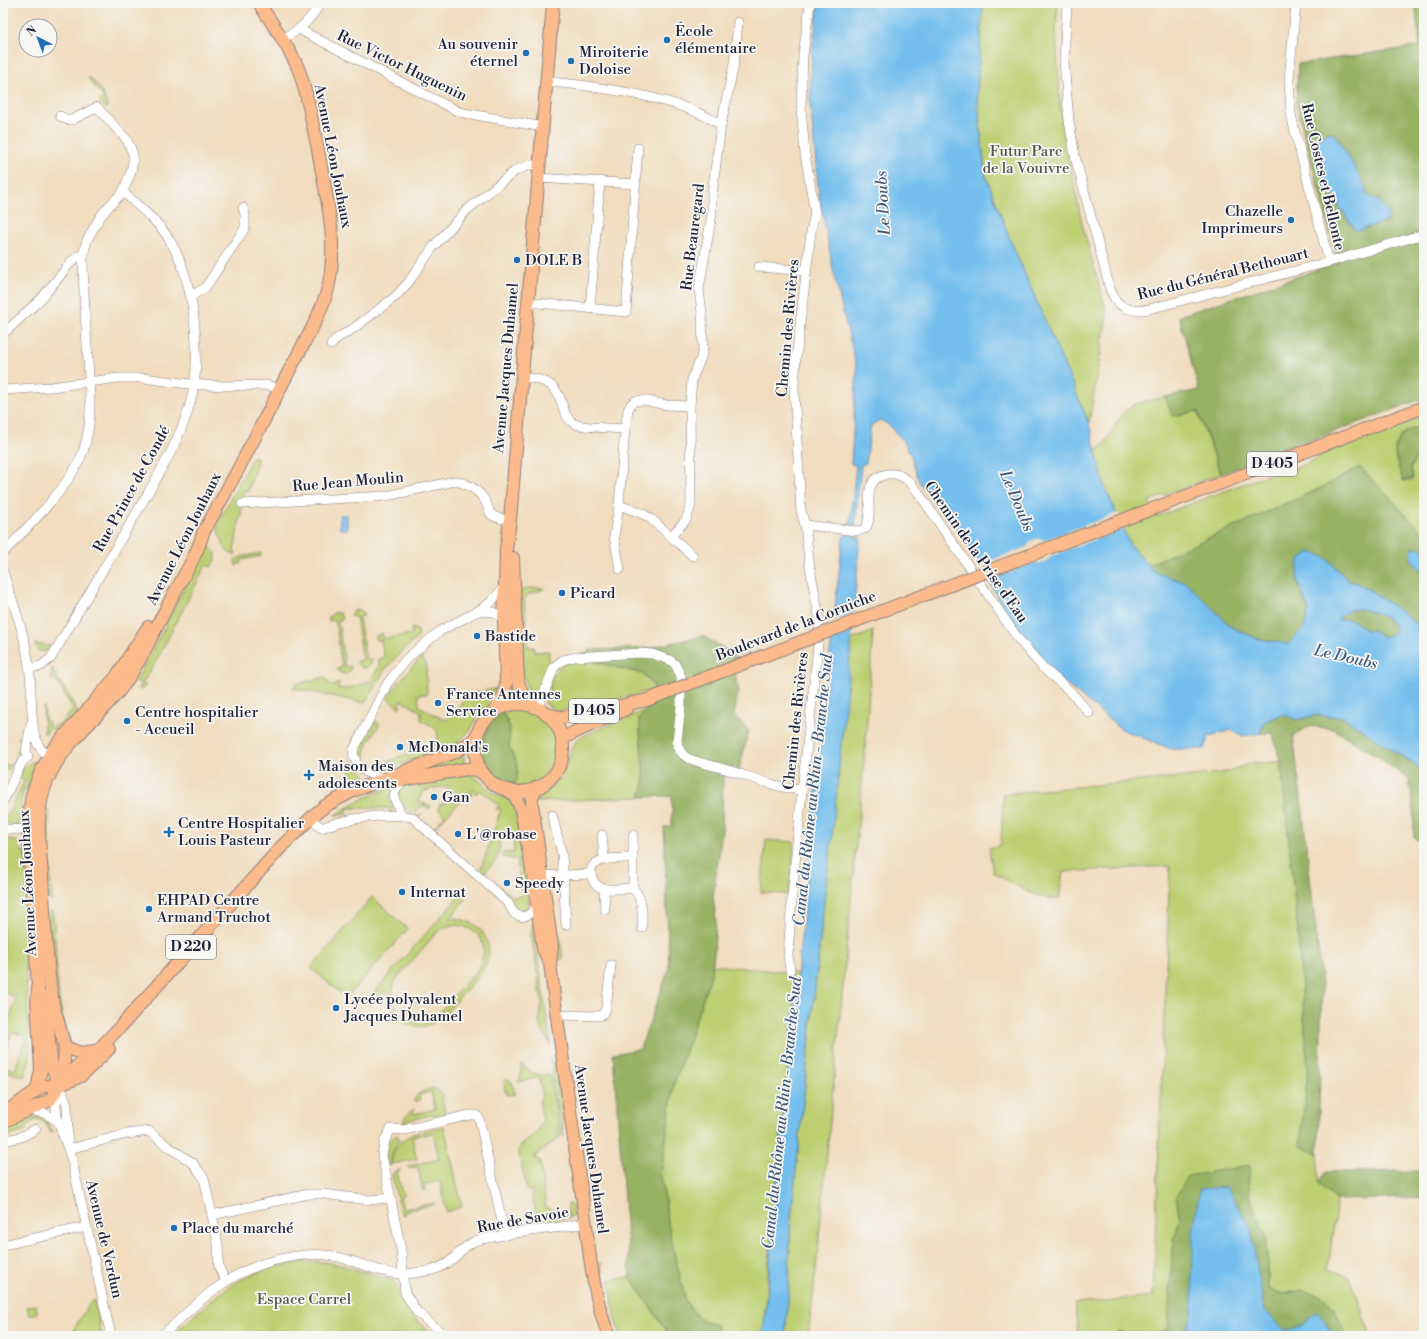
<svg xmlns="http://www.w3.org/2000/svg" width="1427" height="1339" viewBox="0 0 1427 1339" font-family="'Libre Bodoni',serif">
<rect width="100%" height="100%" fill="#f6f6f2"/>
<filter id="ink" filterUnits="userSpaceOnUse"><feTurbulence type="fractalNoise" baseFrequency=".025" numOctaves="2"/><feDisplacementMap in="SourceGraphic" scale="8" xChannelSelector="R" yChannelSelector="G"/><feConvolveMatrix kernelMatrix="1 2 1 2 8 2 1 2 1" color-interpolation-filters="sRGB"/></filter>
<filter id="wash" filterUnits="userSpaceOnUse"><feTurbulence type="fractalNoise" baseFrequency=".012" numOctaves="4" result="noise"/><feDisplacementMap in="SourceGraphic" scale="16" xChannelSelector="R" yChannelSelector="G"/><feGaussianBlur stdDeviation="0.9" result="paint"/><feColorMatrix in="noise" values="0 0 0 0 0 0 0 0 0 0 0 0 0 0 0 0 0 1.4 0 .05"/><feComposite in="paint" operator="in"/></filter>
<g filter="url(#wash)">
<rect width="100%" height="100%" fill="#f1dcbd"/>
<!-- green -->
<g fill="#becf72" stroke="#707856" fill-rule="evenodd">
<path d="M983 3H1058L1056 28 1060 102 1063 129 1082 224 1107 314 1089 423 1009 237 985 173 977 92Z"/>
<path d="M89 77C99 86 105 94 107 107L106 109 99 101 104 98 88 78Z"/>
<path d="M1165 397 1173 416 1197 411 1221 474 1149 501 1156 517 1267 475C1287 472 1306 466 1322 454L1424 416V424L1404 433 1395 446V457L1403 480H1413L1411 467 1417 455 1424 452V534L1360 467 1321 488 1148 565 1130 545 1104 485 1096 451C1113 441 1114 415 1132 406 1141 401 1154 400 1165 397Z"/>
<path d="M253 456 258 458 248 491 244 490 240 507 242 508 234 550 236 555C228 555 226 549 222 543L223 541C218 534 216 528 220 519Z"/>
<path d="M210 547 216 553V558L211 567 206 565 152 669 142 683 146 686 140 690V683L136 681 168 621 202 551 206 548Z"/>
<path d="M261 553V556L241 560 242 562 236 566 235 560 241 557Z"/>
<path d="M529 588H542L544 589 529 594 524 599 528 647H534L535 652 549 651C550 668 544 683 537 699L531 694 526 685 521 663 520 591Z"/>
<path d="M356 610H361L364 616 359 617 366 659H372L371 664 365 668C361 668 358 666 357 661L363 660 356 617 350 616 352 612Z"/>
<path d="M333 613H339L343 619 338 620 345 667 351 666C351 670 349 672 346 674L340 673 337 669 342 667 335 620 329 621V617Z"/>
<path d="M411 628 417 630 419 634 418 637 400 653 383 672 365 703 292 688 296 684 325 677 329 683 334 687 337 682H339L338 688 347 689 371 681C374 674 380 667 379 659L384 657 381 640H376V636L382 633 383 639 412 634Z"/>
<path d="M873 631 865 752 816 1271 808 1336H785L789 1285 790 1228 825 892 832 837 851 640Z"/>
<path d="M35 644 52 646 48 650 44 652 38 650Z"/>
<path d="M421 657 426 664 427 694H418L419 706 444 720 448 719 469 693 500 688 495 701 479 714 470 731 459 742 384 771C378 773 375 772 369 769 350 759 369 735 375 722H378L379 725C374 734 357 756 369 765 372 767 375 767 378 766L434 742 438 739C439 727 430 725 421 720V712L401 700 400 708 387 698 397 684Z"/>
<path d="M584 659 643 674 655 688 636 695 560 711 555 710 545 703 554 673 564 663Z"/>
<path d="M52 668 78 712 56 736 54 734 53 727 61 724 73 709 57 681 51 679Z"/>
<path d="M516 673 521 699 506 701 509 682Z"/>
<path d="M44 706 45 720 49 722V730L45 734 44 733 43 707Z"/>
<path d="M513 708C570 705 573 785 520 787 510 787 499 783 492 776 467 753 481 715 513 708ZM504 715 510 727 509 747 512 752 486 765Z"/>
<path d="M650 708 639 717 644 784 640 797 536 802C540 792 555 787 561 777 569 765 568 747 580 737Z"/>
<path d="M20 736H24L25 737 20 755 8 770H6L4 766 5 764 11 766 23 741 18 738Z"/>
<path d="M463 751 465 766 405 776Z"/>
<path d="M352 760 367 777 340 790 337 788 339 785 344 784 351 771 349 765Z"/>
<path d="M32 762H36L38 765 32 774 27 789H24L20 806 22 807C21 811 22 817 20 821 16 828 6 824 3 819V811L7 816 24 782 20 777C22 770 25 765 32 762Z"/>
<path d="M1281 762 1297 922 1308 1070 1300 1146 1318 1154V1183L1337 1200 1328 1269 1350 1277 1370 1336H1347L1333 1307 1303 1290 1283 1294 1268 1289V1266L1265 1234 1252 1205 1248 1182 1250 1166 1176 1196 1180 1219 1174 1239 1170 1285 1168 1330 1151 1335 1119 1332 1115 1336H1078L1075 1304 1153 1296 1170 866 1063 872 1059 899C1034 899 1013 884 993 872L989 848 1001 845 1003 794 1222 773 1252 763Z"/>
<path d="M466 774C478 775 484 787 494 793 499 796 506 797 511 801 514 804 515 808 516 812L529 904C525 923 497 891 490 885V882L493 881 512 897 522 896 517 860 502 857 503 852 514 853 513 838 510 834 499 833C501 860 499 857 481 876L479 874 501 809H496L499 805 480 790 476 794 474 789 471 791 473 795 468 794 431 831 417 817 422 813 418 818 432 829 445 816 438 809 439 807V805L449 802 450 796 457 793C446 784 433 787 421 793L419 802 431 806 429 809 423 805 412 814 403 806H402L398 797 399 791 406 784Z"/>
<path d="M391 787 393 788 390 798 394 812 390 814V808H347V814L335 815 360 800Z"/>
<path d="M46 805 49 812V839L48 841H43L42 824Z"/>
<path d="M3 838 17 841 21 846 20 850 25 852 30 950 25 953 30 1059 24 1077 3 1070V1066L15 1070 26 1036 12 1032 3 1058V1019L5 1013 11 1015 16 997 3 992Z"/>
<path d="M766 840 794 842 789 895 761 892Z"/>
<path d="M43 847H48L49 849 52 901 49 900Z"/>
<path d="M460 895 465 900 450 918C464 919 477 922 484 935 497 958 482 972 467 989 459 998 451 1007 443 1016 417 1039 390 1022 386 990L371 1006 366 1001ZM451 925C478 925 491 943 479 968L439 1013 434 1017 422 1022 411 1020 405 1018 397 1010 395 1005 392 993 394 983 398 977 438 931Z"/>
<path d="M372 897 408 929 346 998 311 968Z"/>
<path d="M53 910 59 999 63 1019 71 1044V1047L60 1018 48 914Z"/>
<path d="M533 923 551 1046 539 1023 542 1004 531 933Z"/>
<path d="M556 936H560L563 959H559Z"/>
<path d="M712 965 797 973 773 1211 763 1336H718L716 1325 698 1318 686 1302 670 1235 661 1175 673 1087 711 975Z"/>
<path d="M550 1057 558 1074 564 1137 562 1135Z"/>
<path d="M522 1064C531 1074 537 1076 550 1074L560 1137 534 1157 540 1161 546 1207 554 1212 560 1211V1217L568 1216V1204L569 1203 572 1206 574 1214 571 1217 538 1222 531 1190 527 1191 518 1149 538 1131 543 1120 539 1102 542 1094 539 1078 518 1082C522 1077 520 1070 522 1064Z"/>
<path d="M508 1079 512 1082 515 1094 507 1095V1091H505L504 1080Z"/>
<path d="M433 1088 437 1089 439 1092H441L445 1115 442 1116V1118L437 1119 436 1114 406 1121 407 1126 404 1125 403 1120 413 1109 414 1114 435 1109 431 1092 419 1095 420 1100 414 1102C415 1093 425 1090 433 1088Z"/>
<path d="M38 1117 47 1121 53 1132 51 1133C44 1116 32 1115 25 1131L3 1138V1132L30 1118Z"/>
<path d="M444 1126 462 1207 446 1212 440 1181 424 1185 425 1190 423 1191 418 1167 408 1168V1166L439 1159 433 1133 423 1135 422 1131Z"/>
<path d="M419 1132 420 1135 412 1138 417 1159 392 1164C391 1148 405 1136 419 1132Z"/>
<path d="M397 1135 400 1140C394 1147 390 1155 391 1165L387 1166C385 1154 385 1141 397 1135Z"/>
<path d="M401 1170 397 1172 402 1193H404V1196L400 1197 403 1209 435 1203V1204L404 1212V1215H403L400 1211 392 1175 394 1172Z"/>
<path d="M304 1262H325L344 1266 392 1280C399 1287 400 1297 404 1306 412 1319 425 1327 436 1336H172C197 1313 224 1285 256 1273 272 1267 288 1264 304 1262Z"/>
<path d="M601 1262 606 1303 615 1336H613L604 1304 600 1263Z"/>
<path d="M630 1277 670 1336H621L616 1323 609 1280Z"/>
<path d="M94 1300 102 1336H70L90 1302Z"/>
<path d="M36 1305 37 1313 29 1315 27 1307Z"/>
</g>
<!-- forest -->
<g fill="#96b264" stroke="#5c6a50">
<path d="M1415 3H1424V398L1314 439 1299 442 1281 449 1264 458 1221 474 1198 411 1173 416 1165 397 1199 390 1179 316 1338 263 1296 103 1298 64 1420 46Z"/>
<path d="M1424 424V452L1417 455 1411 467 1413 478 1403 481C1398 465 1389 447 1404 433 1409 429 1418 427 1424 424Z"/>
<path d="M1360 467 1424 534V631L1402 612 1365 587 1347 579 1325 557 1297 579 1309 611 1304 628 1288 644 1258 639 1231 627 1187 583 1154 572 1148 565 1321 488Z"/>
<path d="M1361 609C1374 613 1393 616 1396 631L1394 634 1382 637 1373 630H1365L1361 626 1344 620H1339L1337 618 1350 610Z"/>
<path d="M703 636 734 654 736 683 739 690 734 715 749 731 739 770 727 766 723 778 722 832 713 896 716 919 714 954 711 975 673 1087 661 1175 670 1235 686 1302 698 1318 716 1325 718 1336H670L630 1277 613 1054 640 1049 669 968 664 827 672 826V796L640 797 644 783 639 717 650 708 655 687 643 674 584 659 589 650 648 648Z"/>
<path d="M501 714 504 715 510 727 509 747 516 761 518 771 516 783C486 779 473 749 490 724 493 720 497 717 501 714Z"/>
<path d="M1285 714 1296 720 1317 715 1343 717 1424 771V844L1414 838 1413 804 1409 780 1377 756 1333 729 1310 726 1293 735 1301 797 1322 985 1318 1154 1300 1146 1308 1070 1297 922 1281 762 1272 733H1260L1265 721Z"/>
<path d="M1250 1165 1248 1182 1252 1205 1265 1234 1268 1266V1289L1283 1294 1303 1290 1322 1296 1333 1307 1347 1336H1115L1119 1332 1151 1335 1168 1330 1170 1285 1174 1239 1180 1219 1176 1197 1188 1176Z"/>
<path d="M1424 1171V1198L1337 1200 1318 1183 1325 1172Z"/>
</g>
<!-- water -->
<g fill="#74bfee" stroke="#4b7094" fill-rule="evenodd">
<path d="M819 3H983L977 92 985 173 1009 237 1089 423 1104 485 1130 545 1154 572 1187 583 1231 627 1258 639 1288 644 1304 628 1309 611 1297 579 1299 560 1310 552 1325 557 1347 579 1365 587 1402 612 1424 631V771L1343 717 1317 715 1296 720 1285 714 1265 721 1260 733 1243 736 1231 730 1209 736 1204 749H1171L1121 729 1061 680 1025 638 1008 615 951 516 946 503 932 497 919 482 910 453 903 440 886 423 880 420 871 425 866 463 861 465 855 527 854 537H860L849 667 832 837 825 892 790 1228 789 1285 785 1336H763L788 1066 833 624 843 537 849 534 856 465 851 464 857 369 833 270 819 194 810 102 812 51ZM1361 609C1374 613 1393 616 1396 631L1394 634 1382 637 1373 630H1365C1355 621 1353 618 1339 620L1338 618 1350 610Z"/>
<path d="M1329 132 1335 134 1365 185 1367 195 1379 201 1388 213V221L1356 231 1336 202 1331 186 1321 175 1315 158V144L1320 136Z"/>
<rect x="340" y="515" width="7" height="14"/>
<path d="M1419 547 1424 551V574L1411 559 1412 548Z"/>
<path d="M1226 1187 1251 1228 1264 1310 1286 1331 1303 1325 1317 1311 1336 1336H1184L1192 1314 1193 1232 1200 1189Z"/>
</g>
<!-- pier -->
<g fill="#f1dcbd">
<path d="M1118 513 1125 528 1051 556 1046 562 1043 563H1033L986 581 977 566 1027 547 1031 541 1035 539H1039L1045 540Z"/>
<path d="M855 612 854 631 829 640 831 621Z"/>
</g>
</g>
<g filter="url(#ink)">
<g fill="none" stroke-linecap="round" stroke-linejoin="round">
<defs>
<g id="minor">
<path d="M1067 3 1064 61 1069 121 1075 156 1110 289C1117 308 1129 313 1149 309L1329 262 1424 234"/>
<path d="M1296 3 1289 80 1291 114 1295 132 1329 262"/>
<path d="M300 29 304 32 459 112 543 127"/>
<path d="M282 39C300 30 310 21 320 3"/>
<path d="M547 81C562 84 578 84 593 87 635 93 685 102 721 125L712 194V214L699 289 702 313 703 348 701 358 692 379 690 406 691 505 686 520 671 536"/>
<path d="M721 125 734 64 738 22"/>
<path d="M538 178 635 184"/>
<path d="M759 267 807 271"/>
<path d="M191 296 205 288 245 228V214L243 208"/>
<path d="M528 302 626 312 638 148"/>
<path d="M590 309 600 181"/>
<path d="M3 334 41 299 72 261 78 256 83 255"/>
<path d="M331 345 336 339 354 328 395 297 408 283 433 247 467 210 515 171 529 165H539"/>
<path d="M521 377C528 378 536 378 543 381 567 390 558 416 575 424 584 428 615 428 625 429L619 505 643 514 651 519 693 556"/>
<path d="M3 390 51 387 118 378H143L189 384 224 386 267 385 271 386 280 390"/>
<path d="M625 429 628 410 631 404 635 401 644 400 666 405 690 406"/>
<path d="M242 504 386 496 455 481C470 484 482 492 488 507 489 510 489 513 492 515 497 519 504 519 510 520"/>
<path d="M619 505 614 536 620 569"/>
<path d="M805 525 857 531 865 529C877 513 856 479 888 474 903 472 912 484 920 495L1019 640 1043 668 1071 692 1089 713"/>
<path d="M3 553C27 528 65 491 80 459 94 428 90 395 88 361 86 326 83 290 83 255L87 240 100 217 110 205 123 192 131 172 133 161V154L127 140 97 107 72 120H68L60 116"/>
<path d="M3 572C13 603 25 634 29 666 33 691 29 718 37 742 40 750 47 755 54 760"/>
<path d="M478 611 494 612 504 619"/>
<path d="M29 668 41 666 51 658C80 609 108 561 137 512 157 477 179 443 190 404 203 358 195 280 169 239 158 221 139 207 123 192"/>
<path d="M538 708 554 667 563 660 575 657 640 653 652 654 670 660 675 664 681 676V706L677 741C678 748 680 753 686 757 696 763 710 764 721 768 748 775 774 788 802 790"/>
<path d="M384 778C368 775 355 769 353 751L387 684 406 659 440 631 478 611 490 603 506 585"/>
<path d="M3 801 22 762 28 757 26 750 31 724"/>
<path d="M552 815 562 854 566 925"/>
<path d="M402 816C395 798 388 797 404 779"/>
<path d="M316 823 321 828C348 818 383 813 412 817L508 903C510 907 512 911 515 914 525 921 534 912 537 903"/>
<path d="M3 829 36 830"/>
<path d="M602 835 604 859"/>
<path d="M633 835V858"/>
<path d="M633 858V888C625 888 609 891 602 888 597 886 593 882 592 877 584 856 622 858 633 858Z"/>
<path d="M536 876 591 874"/>
<path d="M633 888C644 901 642 912 642 928"/>
<path d="M604 889 605 910"/>
<path d="M790 970 788 956 792 896 802 790 817 656 819 631V616L810 568 805 525 801 511 794 388 796 359 811 232 815 213 805 154 801 107 803 55 810 3"/>
<path d="M557 1015 600 1016 604 1013 606 1008 611 965"/>
<path d="M60 1086 67 1104 68 1142"/>
<path d="M60 1089C58 1095 56 1102 56 1108 57 1126 67 1143 72 1161L111 1336"/>
<path d="M29 1110 44 1113 58 1121"/>
<path d="M3 1141 21 1137 36 1129"/>
<path d="M69 1149 127 1134 149 1131 167 1146 193 1163 198 1170 204 1178 212 1215 309 1194H323L369 1200 390 1198"/>
<path d="M212 1215C214 1225 216 1234 218 1244 220 1262 214 1263 226 1280"/>
<path d="M3 1245 86 1227"/>
<path d="M162 1336C199 1300 232 1268 285 1258 300 1255 317 1253 333 1256 356 1260 379 1274 403 1274 409 1274 415 1273 421 1272 433 1271 445 1266 454 1258 460 1252 466 1245 475 1241 482 1238 491 1238 499 1236 527 1230 557 1229 585 1223"/>
<path d="M445 1336 417 1312 405 1293 401 1250 382 1155 385 1140 391 1129 404 1130 470 1115H476L479 1118 505 1235"/>
</g>
<g id="major">
<path d="M1120 521 1424 407"/>
<path d="M513 558 518 681 522 693 535 707"/>
<circle cx="519" cy="748" r="44"/>
<path d="M494 712 504 695 506 682 504 619 505 585 506 550 510 520 553 3"/>
<path d="M547 714 560 717 574 716 647 700"/>
<path d="M562 742 566 737 573 733 626 709"/>
<path d="M397 781 466 769 476 770 484 774"/>
<path d="M537 787 532 797V803L552 947 550 964C560 1042 571 1119 582 1196 589 1243 591 1292 609 1336"/>
<path d="M509 790 515 796 521 809 533 876 543 949 550 964"/>
<path d="M43 997 48 1031 52 1067 60 1085"/>
<path d="M65 1047 81 1053 95 1051"/>
<path d="M60 1085 64 1061 65 1047 53 1004 50 985C46 949 44 912 42 876 40 847 35 817 44 789 57 749 93 722 119 691 140 664 154 631 170 601 181 580 197 556 203 533 233 480 261 427 288 373 302 346 320 318 328 288 339 242 326 196 318 150 312 122 308 94 298 68 288 45 272 24 259 3"/>
<path d="M37 1089 41 1070 37 1000 38 988 29 845V813L32 794 41 771 53 749 116 677 148 627"/>
<path d="M3 1114 43 1086 60 1085 81 1076 109 1049"/>
<path d="M3 1122 50 1100 60 1085 77 1066 98 1050 121 1026 282 846 314 815 325 806 353 791 455 752 471 742 477 736"/>
</g>
</defs>
<!-- minor casing -->
<use href="#minor" stroke="#8a7f7c" stroke-width="10"/>
<!-- major casing -->
<use href="#major" stroke="#8a7f7c" stroke-width="14"/>
<!-- minor -->
<use href="#minor" stroke="#fff" stroke-width="9"/>
<!-- major -->
<use href="#major" stroke="#fbbb8c" stroke-width="12"/>
<defs>
<path id="major-bridge" d="M647 700 1120 521"/>
</defs>
<!-- major-bridge casing -->
<use href="#major-bridge" stroke="#8a7f7c" stroke-width="14" stroke-linecap="butt"/>
<!-- major-bridge -->
<use href="#major-bridge" stroke="#fbbb8c" stroke-width="12"/>
</g>
</g>
<!-- markers -->
<g fill="#1f6fb2" stroke="#f6f6f2" stroke-width="1.5">
<circle cx="667" cy="40" r="4"/>
<circle cx="526" cy="53" r="4"/>
<circle cx="571" cy="61" r="4"/>
<circle cx="1291" cy="220" r="4"/>
<circle cx="517" cy="260" r="4"/>
<circle cx="562" cy="593" r="4"/>
<circle cx="477" cy="636" r="4"/>
<circle cx="438" cy="703" r="4"/>
<circle cx="127" cy="721" r="4"/>
<circle cx="400" cy="747" r="4"/>
<path d="M307 769h4v4h4v4h-4v4h-4v-4h-4v-4h4z"/>
<circle cx="434" cy="797" r="4"/>
<path d="M167 826h4v4h4v4h-4v4h-4v-4h-4v-4h4z"/>
<circle cx="458" cy="834" r="4"/>
<circle cx="507" cy="883" r="4"/>
<circle cx="402" cy="892" r="4"/>
<circle cx="149" cy="909" r="4"/>
<circle cx="336" cy="1008" r="4"/>
<circle cx="174" cy="1228" r="4"/>
</g>
<g text-anchor="middle" dominant-baseline="central" stroke-width="3.5" stroke-linejoin="round" paint-order="stroke">
<!-- shield labels -->
<g fill="#f6f6f2" stroke="#626272" stroke-width="1">
<rect x="1247" y="452" width="50" height="24" rx="3"/>
<rect x="569" y="699" width="50" height="24" rx="3"/>
<rect x="166" y="935" width="50" height="24" rx="3"/>
</g>
<g font-size="14" font-weight="bold" fill="#22223b">
<text x="1272" y="464">D 405</text>
<text x="594" y="711">D 405</text>
<text x="191" y="947">D 220</text>
</g>
<!-- poi labels -->
<g font-size="15" fill="#22223b" stroke="#f6f6f2" text-anchor="start">
<text x="675" y="31">École<tspan x="675" dy="17">élémentaire</tspan></text>
<text x="518" y="44" text-anchor="end">Au souvenir<tspan x="518" dy="17">éternel</tspan></text>
<text x="579" y="52">Miroiterie<tspan x="579" dy="17">Doloise</tspan></text>
<text x="1283" y="211" text-anchor="end">Chazelle<tspan x="1283" dy="17">Imprimeurs</tspan></text>
<text x="525" y="260">DOLE B</text>
<text x="570" y="593">Picard</text>
<text x="485" y="636">Bastide</text>
<text x="446" y="694">France Antennes<tspan x="446" dy="17">Service</tspan></text>
<text x="135" y="712">Centre hospitalier<tspan x="135" dy="17">- Accueil</tspan></text>
<text x="408" y="747">McDonald's</text>
<text x="318" y="766">Maison des<tspan x="318" dy="17">adolescents</tspan></text>
<text x="442" y="797">Gan</text>
<text x="178" y="823">Centre Hospitalier<tspan x="178" dy="17">Louis Pasteur</tspan></text>
<text x="466" y="834">L'@robase</text>
<text x="515" y="883">Speedy</text>
<text x="410" y="892">Internat</text>
<text x="157" y="900">EHPAD Centre<tspan x="157" dy="17">Armand Truchot</tspan></text>
<text x="344" y="999">Lycée polyvalent<tspan x="344" dy="17">Jacques Duhamel</tspan></text>
<text x="182" y="1228">Place du marché</text>
</g>
<!-- street labels -->
<g font-size="15" fill="#22223b" stroke="#f6f6f2">
<text transform="translate(402 66) rotate(26)">Rue Victor Huguenin</text>
<text transform="translate(333 156) rotate(79)">Avenue Léon Jouhaux</text>
<text transform="translate(1323 177) rotate(77)">Rue Costes et Bellonte</text>
<text transform="translate(693 237) rotate(-83)">Rue Beauregard</text>
<text transform="translate(1223 274) rotate(-14)">Rue du Général Bethouart</text>
<text transform="translate(788 328) rotate(-85)">Chemin des Rivières</text>
<text transform="translate(506 368) rotate(-85)">Avenue Jacques Duhamel</text>
<text transform="translate(348 482) rotate(-5)">Rue Jean Moulin</text>
<text transform="translate(132 489) rotate(-61)">Rue Prince de Condé</text>
<text transform="translate(184 539) rotate(-63)">Avenue Léon Jouhaux</text>
<text transform="translate(976 552) rotate(55)">Chemin de la Prise d'Eau</text>
<text transform="translate(796 626) rotate(-21)">Boulevard de la Corniche</text>
<text transform="translate(796 721) rotate(-84)">Chemin des Rivières</text>
<text transform="translate(28 883) rotate(-93)">Avenue Léon Jouhaux</text>
<text transform="translate(591 1149) rotate(82)">Avenue Jacques Duhamel</text>
<text transform="translate(523 1220) rotate(-10)">Rue de Savoie</text>
<text transform="translate(104 1239) rotate(77)">Avenue de Verdun</text>
</g>
<!-- park labels -->
<g font-size="15" fill="#51564c" stroke="#f6f6f2">
<text x="1026" y="151">Futur Parc<tspan x="1026" dy="17">de la Vouivre</tspan></text>
<text x="304" y="1299">Espace Carrel</text>
</g>
<!-- water labels -->
<g font-size="16" font-style="italic" fill="#3f597a" stroke="#f6f6f2">
<text transform="translate(883 203) rotate(-93)">Le Doubs</text>
<text transform="translate(1017 501) rotate(67)">Le Doubs</text>
<text transform="translate(1346 657) rotate(13)">Le Doubs</text>
<text transform="translate(813 790) rotate(-84)">Canal du Rhône au Rhin - Branche Sud</text>
<text transform="translate(782 1113) rotate(-84)">Canal du Rhône au Rhin - Branche Sud</text>
</g>
</g>
<!-- margin -->
<rect width="1427" height="1339" fill="none" stroke="#f6f6f2" stroke-width="16"/>
<!-- north arrow -->
<g transform="translate(38 38) rotate(318)"><circle r="19" fill="#f6f6f2" stroke="#a1a1a9"/>
<path d="M0-3L7 15L0 10L-7 15Z" fill="#1f6fb2"/>
<text y="-6" font-size="11" font-weight="bold" text-anchor="middle" fill="#22223b">N</text>
</g>
</svg>
